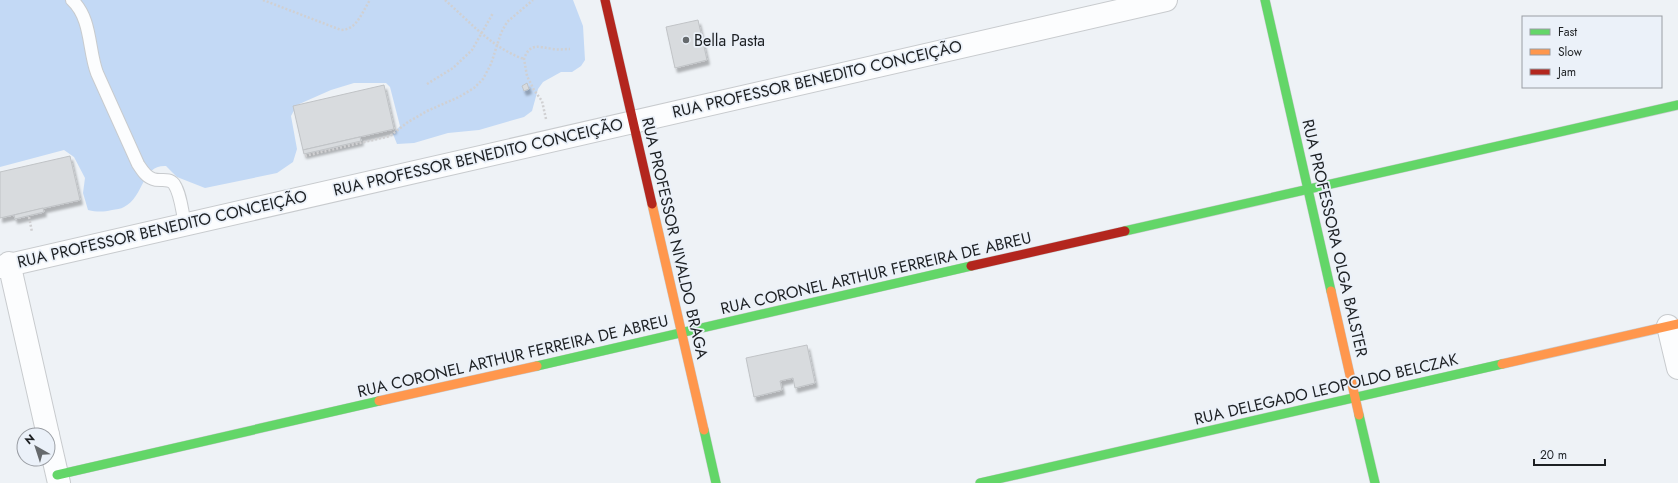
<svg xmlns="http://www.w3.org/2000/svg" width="1678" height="483" viewBox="0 0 1678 483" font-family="Jost,sans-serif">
<defs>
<filter id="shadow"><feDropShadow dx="2.5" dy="4.5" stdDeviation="1" flood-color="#0004"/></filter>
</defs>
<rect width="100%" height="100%" fill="#eef2f6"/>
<!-- forest -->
<path fill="#c3d9f5" d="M0 0H573L583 26 585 60 581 66 572 72H561L543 82 538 89 532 111 524 117 479 130 448 133 414 143 397 144 393 134 400 126 390 87 386 83H354L331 90 297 105 291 116 297 149 293 162 277 173 205 188 177 177 166 166C141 165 145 196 124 207 121 209 116 209 112 210 103 212 97 212 88 210L83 193 85 178 74 157 64 150 0 167Z"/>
<!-- building -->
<g fill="#d8dbde" stroke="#c0c3c6" filter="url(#shadow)">
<path d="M698 20 707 60 675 68 666 27Z"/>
<path d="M527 83 529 89 524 91 522 86Z"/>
<path d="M384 85 394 129 303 150 293 106Z"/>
<path d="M360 137 361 141 304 154 303 150Z"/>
<path d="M70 156 80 200 0 218V172Z"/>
<path d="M43 208 44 212 15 219 14 215Z"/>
<path d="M807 345 815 383 795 388 793 378 780 381 782 390 754 397 746 358Z"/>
</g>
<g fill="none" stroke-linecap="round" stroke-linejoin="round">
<defs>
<path id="lane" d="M72 0C92 19 88 49 97 73L138 164C142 170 146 177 153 179 160 182 168 177 174 184 181 194 182 212 185 224"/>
<g id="street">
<path d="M9 263 48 435"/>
<path d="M0 267 1166 0"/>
<path d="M1668 326 1678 368"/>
<path d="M48 435 59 483"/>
</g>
<g id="fast">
<path d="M1265 0 1331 291"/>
<path d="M1125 231 1678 105"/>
<path d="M537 366 971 266"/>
<path d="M1359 415 1375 483"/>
<path d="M704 430 716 483"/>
<path d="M57 475 379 401"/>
<path d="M980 483 1502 364"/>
</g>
<g id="slow">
<path d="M652 204 704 430"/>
<path d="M1331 291 1359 415"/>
<path d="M1502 364 1678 324"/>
<path d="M379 401 537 366"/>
</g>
<g id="jam">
<path d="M605 0 652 204"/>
<path d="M971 266 1125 231"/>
</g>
</defs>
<!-- lane casing -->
<use href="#lane" stroke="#c8cbce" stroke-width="14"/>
<!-- street casing -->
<use href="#street" stroke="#c8cbce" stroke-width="24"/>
<!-- fast casing -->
<use href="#fast" stroke="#c8cbce" stroke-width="10"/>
<!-- slow casing -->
<use href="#slow" stroke="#c8cbce" stroke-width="10"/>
<!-- jam casing -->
<use href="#jam" stroke="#c8cbce" stroke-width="10"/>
<!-- path -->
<g stroke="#d0d0d2" stroke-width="2.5" stroke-dasharray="2 2" stroke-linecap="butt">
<path d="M263 0 341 30C357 30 362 12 370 0"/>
<path d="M445 0C470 22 492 48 524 59"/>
<path d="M427 84 453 68 472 50 493 13"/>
<path d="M546 119 542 101 534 90 527 76 524 59C530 42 539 47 553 49 559 50 565 49 570 49"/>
<path d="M305 156 390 136 408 122 427 111 459 97 474 88 483 79 491 64 501 33 507 22 533 0"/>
<path d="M29 217 32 232"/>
</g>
<!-- lane -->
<use href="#lane" stroke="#fcfdfe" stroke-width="12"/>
<!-- street -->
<use href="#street" stroke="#fcfdfe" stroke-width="22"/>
<!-- fast -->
<use href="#fast" stroke="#63d668" stroke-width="9"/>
<!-- slow -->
<use href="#slow" stroke="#ff974d" stroke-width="9"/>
<!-- jam -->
<use href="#jam" stroke="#b3261e" stroke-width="9"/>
</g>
<!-- markers -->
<circle fill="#666a6d" stroke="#ebf1f9" stroke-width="1.5" cx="686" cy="40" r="4"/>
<g text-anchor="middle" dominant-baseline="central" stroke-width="3.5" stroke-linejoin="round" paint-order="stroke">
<!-- poi labels -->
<g font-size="16" fill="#1d2023" stroke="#ebf1f9" text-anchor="start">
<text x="694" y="40">Bella Pasta</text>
</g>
<!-- street labels -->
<g font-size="16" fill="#1d2023" stroke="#ebf1f9">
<text transform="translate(817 79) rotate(-13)">RUA PROFESSOR BENEDITO CONCEIÇÃO</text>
<text transform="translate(478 157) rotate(-13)">RUA PROFESSOR BENEDITO CONCEIÇÃO</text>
<text transform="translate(162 229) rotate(-13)">RUA PROFESSOR BENEDITO CONCEIÇÃO</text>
<text transform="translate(675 238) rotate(77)">RUA PROFESSOR NIVALDO BRAGA</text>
<text transform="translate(1335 238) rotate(77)">RUA PROFESSORA OLGA BALSTER</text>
<text transform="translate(876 273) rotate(-13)">RUA CORONEL ARTHUR FERREIRA DE ABREU</text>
<text transform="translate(513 356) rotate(-13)">RUA CORONEL ARTHUR FERREIRA DE ABREU</text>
<text transform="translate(1326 389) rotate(-13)">RUA DELEGADO LEOPOLDO BELCZAK</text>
</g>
</g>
<!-- legend -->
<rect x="1522" y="16" width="140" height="72" fill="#ebf1f9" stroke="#999da3"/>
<rect x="1530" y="29" width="20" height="6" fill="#63d668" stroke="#999da3"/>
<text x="1558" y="36" font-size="12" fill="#1d2023">Fast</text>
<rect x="1530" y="49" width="20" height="6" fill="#ff974d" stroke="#999da3"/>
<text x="1558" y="56" font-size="12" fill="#1d2023">Slow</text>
<rect x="1530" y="69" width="20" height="6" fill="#b3261e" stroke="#999da3"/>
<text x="1558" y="76" font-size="12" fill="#1d2023">Jam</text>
<!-- north arrow -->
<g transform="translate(36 447) rotate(321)"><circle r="19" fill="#ebf1f9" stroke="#999da3"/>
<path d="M0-3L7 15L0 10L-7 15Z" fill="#666a6d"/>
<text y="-6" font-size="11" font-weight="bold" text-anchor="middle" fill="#1d2023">N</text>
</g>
<!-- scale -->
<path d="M1534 459v6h71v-6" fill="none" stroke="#1d2023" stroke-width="2"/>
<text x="1540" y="459" font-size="12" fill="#1d2023" stroke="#ebf1f9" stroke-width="3" paint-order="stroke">20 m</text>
</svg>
